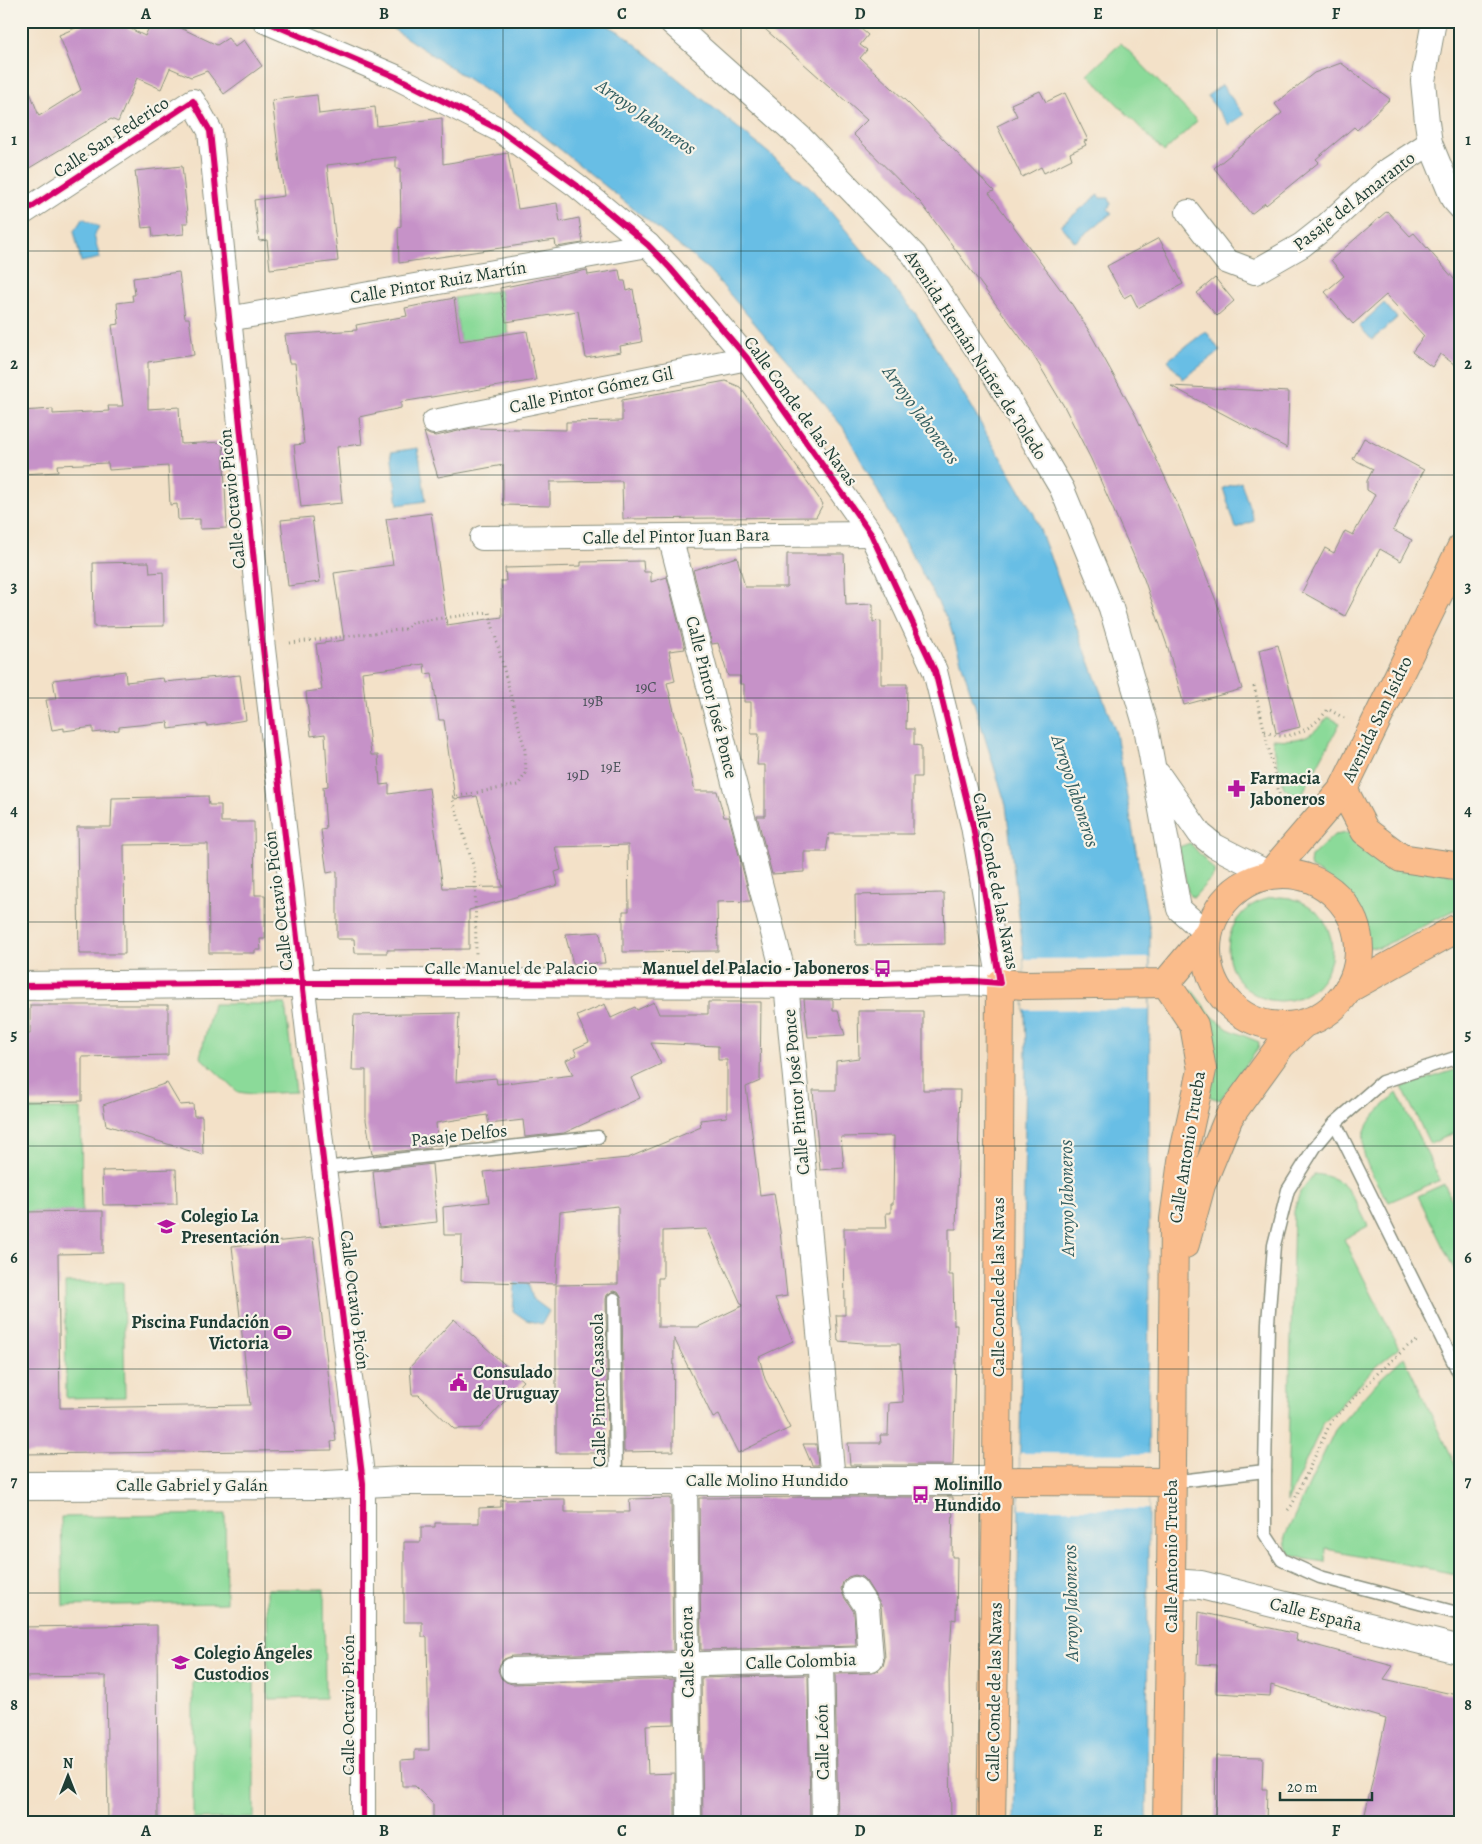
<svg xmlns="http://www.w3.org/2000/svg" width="1482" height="1844" viewBox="0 0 1482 1844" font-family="Alegreya,serif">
<rect width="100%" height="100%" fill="#f7f3e8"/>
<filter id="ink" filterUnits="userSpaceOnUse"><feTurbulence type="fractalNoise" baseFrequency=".02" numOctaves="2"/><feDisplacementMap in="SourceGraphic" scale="10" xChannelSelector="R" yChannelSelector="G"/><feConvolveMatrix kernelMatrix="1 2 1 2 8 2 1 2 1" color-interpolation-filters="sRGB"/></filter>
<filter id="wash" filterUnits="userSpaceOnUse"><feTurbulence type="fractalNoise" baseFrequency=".0096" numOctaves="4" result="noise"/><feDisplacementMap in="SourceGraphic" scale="20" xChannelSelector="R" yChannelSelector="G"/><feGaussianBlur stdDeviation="1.12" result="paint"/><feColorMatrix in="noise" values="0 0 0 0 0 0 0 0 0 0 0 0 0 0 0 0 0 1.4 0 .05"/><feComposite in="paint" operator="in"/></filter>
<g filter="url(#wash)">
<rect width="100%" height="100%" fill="#f3e1c8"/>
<!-- green -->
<g fill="#8bda99" stroke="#558c66">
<path d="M1121 43 1197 121 1164 152 1088 74Z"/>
<path d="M500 290 509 334 460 342 454 298Z"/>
<path d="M1328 717 1340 723 1300 798 1284 788 1272 739C1300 741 1310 739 1328 717Z"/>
<path d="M1355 832 1461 879V907L1379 948 1369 947 1366 944C1357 906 1346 887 1311 868L1310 864 1311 857 1334 835Z"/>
<path d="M1190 843 1214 870V875L1194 897 1190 896 1188 892 1179 847Z"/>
<circle cx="1280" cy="949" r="52"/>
<path d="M1192 990 1211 1015 1228 1029 1259 1042 1258 1049 1220 1100 1210 1097 1209 1092C1211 1079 1214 1066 1213 1053 1212 1031 1197 1014 1186 997Z"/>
<path d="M213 1004H285L296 1092 252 1094 238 1092 200 1057Z"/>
<path d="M1461 1068V1130L1430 1144 1402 1087Z"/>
<path d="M1397 1093 1440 1180 1389 1202C1373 1177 1350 1147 1372 1118 1379 1109 1389 1101 1397 1093Z"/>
<path d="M21 1109H81L82 1212H21Z"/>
<path d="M1314 1174C1349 1177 1354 1199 1368 1226L1344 1239 1399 1348 1376 1366 1323 1424 1287 1502 1294 1211 1300 1192Z"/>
<path d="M1444 1184 1461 1219V1283L1418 1196Z"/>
<path d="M123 1282 125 1397 66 1398 65 1283Z"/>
<path d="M1404 1357 1461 1476V1575L1326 1549 1325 1562 1305 1559 1291 1555 1286 1546 1285 1536 1335 1430 1377 1382Z"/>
<path d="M225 1514 226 1603 63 1606 61 1517Z"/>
<path d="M267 1589H324L325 1698 268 1699Z"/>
<path d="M254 1681V1818L193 1819V1682Z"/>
</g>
<!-- water -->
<g fill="#68bee5" stroke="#447e8c">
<path d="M381 21H600L623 34 809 186 916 314 1034 514 1116 733 1150 931 1147 1823H1014L1026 1059 1024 959 1006 805 949 623 843 427 709 270 498 99Z"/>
<path d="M1222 85 1244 115 1229 125 1207 96Z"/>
<path d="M1098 195 1100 198H1109L1111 204 1108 209 1112 213 1075 242 1061 225Z"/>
<path d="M83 218 99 227 94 235 100 258 81 262 74 231Z"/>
<path d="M1384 303 1397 318 1372 340 1359 326Z"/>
<path d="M1206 331 1220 351 1183 379 1168 360Z"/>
<path d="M418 448 426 501 398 505 391 452Z"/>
<path d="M1241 482 1254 521 1236 528 1223 488Z"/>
<path d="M516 1274 526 1276 533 1299 549 1311 542 1324 526 1320 513 1311Z"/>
</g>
<!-- pier -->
<g fill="#f3e1c8">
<path d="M1149 958V1009L1025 1010 1024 959Z"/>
<path d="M1020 1453 1149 1454 1148 1509H1020Z"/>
</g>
<g id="blocks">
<!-- building -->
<g fill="#c692c8" fill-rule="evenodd">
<path d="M92 21H114L145 36 152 21H166L217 45 228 38 235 47 244 40 262 66 224 94 207 71 191 77 170 68 161 89 137 78 118 122 111 119 21 173V76H24L39 116 81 90 59 35Z"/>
<path d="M756 21H852L868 35 860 45 867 50 860 58 908 103 994 191 989 193 1061 290 1062 289 1089 331 1136 416 1179 507 1217 603 1242 689 1184 705 1168 648 1144 579 1091 459 1065 408 1032 353 921 203 853 134 867 120Z"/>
<path d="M1341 63 1390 99 1357 130 1354 127 1316 159 1319 162 1266 205 1265 203 1251 214 1214 168 1282 113 1275 104 1314 73Z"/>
<path d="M1040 91 1046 102 1065 93 1088 140 1084 141 1086 145 1070 153 1072 159 1044 173 1041 167 1022 177 997 126 1017 116 1011 104Z"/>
<path d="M317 95 319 114 375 107 377 126 442 118 443 164 508 153 518 209 557 203 560 222 579 218 583 243 556 247 555 240 399 263 398 227 401 226 400 169H396V157L327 165 338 261 270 269 267 240 259 241 254 200 284 196 272 100Z"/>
<path d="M182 166 188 223H183L184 234 153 237 152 227 142 228 135 171Z"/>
<path d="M1387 211 1410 236 1414 233 1461 287V369L1440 354 1432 367 1412 352 1424 336 1386 295 1353 324 1325 292 1344 276 1331 260Z"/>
<path d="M1159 238 1183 284 1138 308 1131 294 1124 298 1107 266Z"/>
<path d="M587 270 588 275 619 270 621 281H625L627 291 633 289 642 342 620 346 621 352 586 358 578 311 506 322 500 288Z"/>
<path d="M179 272 185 318H189L194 355 148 362V409L179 407 181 444 223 442 227 528 200 529V519L178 520 177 504 170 505 168 466 109 470 108 463 57 465 58 472 21 474V411L53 409V414L109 411 108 406H123L112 325 119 324 117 303 133 301 132 295H135L133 278Z"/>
<path d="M1215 278 1234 301 1217 316 1197 293Z"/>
<path d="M454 298 460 341 527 331 536 380 401 402V408L359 417 362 444 337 447 342 503 301 507 294 445 304 444 295 363H289L285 335 357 330 356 325 407 316 405 308Z"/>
<path d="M726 381 740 387 823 504 816 517 623 519 622 481 550 482V506L503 505V465L438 477 424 432 430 435 436 436 472 428 566 430V422L622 421V400Z"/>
<path d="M1171 386 1289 392 1287 448Z"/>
<path d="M1364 438 1424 470 1393 530 1412 540 1401 561 1380 549 1345 616 1302 592 1325 548 1334 553 1345 531 1353 535 1375 495 1367 490V481L1373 469 1353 459Z"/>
<path d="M431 513 447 625 502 617 501 581H506L505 568 581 566V562L643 561 644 572H651V582L667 577 685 649 669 651 675 681 667 683 679 731H681L695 791H717L724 817H729L751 901 717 902 718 951 623 952V911H629L628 845 555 847 561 870 555 872 558 885 469 910V949L387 950V953H355L354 939H337V871L327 873 321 830 326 829 323 787 328 786 325 734 311 736 306 692 322 690 316 644 344 640 334 573 393 565 386 519ZM424 664 425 674 432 673 439 720H444L455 799 477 796 503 887 443 888 429 788 389 794V784L380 785 378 755H371L362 672Z"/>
<path d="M312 517 320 582 288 586 281 520Z"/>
<path d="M787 554H844L846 605 873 604V622L881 621V684H907L906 729H914V745L921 746V777H913V834H829L826 852H804V872L772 874 757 816H765V765H757L759 734H751V702H744V684H740V676H728L718 643 712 644 693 570 737 557 745 587H787Z"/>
<path d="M149 562 150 573 163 572 164 626 94 627 93 563Z"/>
<path d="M1278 645 1300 727 1276 733 1259 650Z"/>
<path d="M125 671 126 682 163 678 164 682 240 675 246 720 207 726V724L169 729 168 722 119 727V730L93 733V727L64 731V728L52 730 46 700 56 699 53 680Z"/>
<path d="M208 796 209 805H221V822H254L255 895H265V939H260L261 950H255V953H209L208 844 124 845 125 954H79L77 827H111L112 798Z"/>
<path d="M944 893 945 944 856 945 855 895Z"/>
<path d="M600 932 605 963 573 964 565 934Z"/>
<path d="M804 999 833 1000V1011H838L845 1035 808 1037Z"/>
<path d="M654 1002 659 1014H708V1002H761L760 1081 746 1087 760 1195 774 1193 780 1231 787 1296 775 1298 793 1341 759 1357 765 1379 790 1428 738 1453 719 1415 713 1418 674 1338 673 1451 624 1452 622 1299 618 1292 613 1291 607 1295 606 1299 608 1453H556V1285L618 1284V1206L560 1212 556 1284 461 1281 462 1235H444L443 1207 489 1202 484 1172 628 1158 701 1127 700 1120 727 1117V1060H718V1046L651 1043 661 1064 631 1078 640 1098 564 1133 525 1137 523 1120 489 1124 487 1115 436 1123 437 1136 429 1137 430 1148 372 1154 366 1120V1070H352L354 1015 459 1013 456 1082 496 1078 497 1084 573 1075 566 1060 577 1055 574 1049 589 1042 577 1016 605 1004 611 1018 635 1007 637 1010ZM707 1229 742 1306 698 1327H658V1278H663V1231Z"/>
<path d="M30 1005H168V1055L82 1057V1101L21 1102V1034H30Z"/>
<path d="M858 1011H923V1090H960L956 1229H949V1275H953L954 1325H957L953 1465H850L848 1443H881L880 1435H888L889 1403 903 1402 900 1344H863V1343L838 1341 836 1315H845L844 1228H887L886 1213H891V1204H893L894 1136 841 1137 844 1168 820 1170 813 1090H836V1061L859 1058Z"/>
<path d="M167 1083 180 1105 193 1104 194 1116H202L203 1155 106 1125 103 1105Z"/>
<path d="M432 1164 437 1222 379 1228 373 1171Z"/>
<path d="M176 1169 177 1204 103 1205 102 1171Z"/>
<path d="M103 1211V1253L58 1254 60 1408 250 1405 232 1246 313 1238 336 1441 331 1442 332 1450 24 1454V1409H21V1212Z"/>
<path d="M454 1319 523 1381 480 1428 454 1429 419 1395H412L410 1367Z"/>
<path d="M803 1444H816L818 1465H812Z"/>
<path d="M826 1497H953L952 1557H957L956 1620 952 1619 949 1674 951 1823H838L835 1674 871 1673 878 1671 883 1666 885 1658 881 1605 866 1581 862 1577 855 1575 848 1577 843 1582 841 1589 844 1597 854 1612 856 1646 701 1650 699 1498Z"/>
<path d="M671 1498 673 1651 512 1656 504 1659 500 1664 498 1670 501 1678 506 1682 512 1684 674 1679V1724L646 1725 648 1774 675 1773V1822L482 1823V1819H433V1804L415 1786H402L401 1760 415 1759V1750H429L427 1637H422V1622H404V1542H421V1527H435V1523H479V1508L501 1507V1500L565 1499V1512H630L629 1499Z"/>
<path d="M1199 1612 1297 1634 1296 1640 1393 1666 1384 1679 1461 1696V1823H1363L1386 1719 1271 1685 1270 1696 1216 1693 1217 1665 1197 1664Z"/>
<path d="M157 1625 158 1823H108L106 1676 21 1677V1627Z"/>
<path d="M808 1675 810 1823H704L703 1821 701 1678Z"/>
<path d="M1216 1756 1263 1757 1262 1789H1267L1266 1823H1215Z"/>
</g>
</g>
</g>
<g filter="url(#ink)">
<use href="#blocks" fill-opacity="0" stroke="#898f7e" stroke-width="1"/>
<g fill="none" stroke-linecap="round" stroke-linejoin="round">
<defs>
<g id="service">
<path d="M1461 1056 1382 1082 1335 1123 1315 1147 1288 1190 1274 1245 1268 1323 1265 1471V1534L1282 1560 1320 1577 1461 1614"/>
<path d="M1335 1123 1461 1377"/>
<path d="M324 1168 598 1137"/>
<path d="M614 1299 616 1481"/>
<path d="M1171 1482 1265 1471"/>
</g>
<g id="minor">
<path d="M265 21 396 77 500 130 576 185 648 245 670 268 747 358 871 534 935 671 973 826 1000 983"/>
<path d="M670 21 800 137 914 255 995 376 1062 489 1111 608 1146 727 1179 909 1207 934"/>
<path d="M1434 21 1423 81 1427 122 1430 143 1453 199 1461 208"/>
<path d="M1188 212 1226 261 1255 272 1302 245 1326 226 1384 173 1430 143"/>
<path d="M21 214 193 101 210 131 262 640 324 1168 363 1483V1823"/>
<path d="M228 319 648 245"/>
<path d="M434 422 747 358"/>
<path d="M670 536 786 983 833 1480"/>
<path d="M482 538 871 534"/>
<path d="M1158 774 1200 834 1215 846 1270 874"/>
<path d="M685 1480 689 1823"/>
<path d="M821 1661 824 1823"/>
<path d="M512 1670 871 1659 867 1607 855 1589"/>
</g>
<g id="tertiary">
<path d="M21 986 302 983 881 984 974 981 1000 983"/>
<path d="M21 1486 326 1485 404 1481H997"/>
<path d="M1171 1583 1201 1585 1461 1650"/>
</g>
<g id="primary">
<path d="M1343 789 1365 831 1401 858 1461 867"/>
<path d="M1270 874 1343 789 1461 548"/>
<circle cx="1283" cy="950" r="76"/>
<path d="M1166 983 1194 1025 1202 1070 1182 1161 1174 1219 1171 1583 1167 1823"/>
<path d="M1348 989 1461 926"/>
<path d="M1185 1244 1201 1185 1229 1117 1281 1045 1303 1024"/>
<path d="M997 1481 1171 1482"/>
<path d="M991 1823 997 1481 1000 983 1024 985 1166 983 1207 934"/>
</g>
</defs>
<!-- service casing -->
<use href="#service" stroke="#898f7e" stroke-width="15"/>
<!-- minor casing -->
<use href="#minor" stroke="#898f7e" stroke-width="26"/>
<!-- tertiary casing -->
<use href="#tertiary" stroke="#898f7e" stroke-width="30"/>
<!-- primary casing -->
<use href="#primary" stroke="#898f7e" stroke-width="30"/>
<!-- path -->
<g stroke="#898f7e" stroke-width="3" stroke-dasharray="1 4" stroke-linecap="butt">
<path d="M290 643 407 629 412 622 489 612 525 750 526 773 518 785 452 797 475 871 476 954"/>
<path d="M1254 686 1279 793 1285 812"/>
<path d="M1265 732C1270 733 1276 736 1281 736 1300 736 1317 724 1328 709L1344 718"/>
<path d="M1288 1510 1292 1505 1331 1422 1379 1372 1408 1346 1419 1340"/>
</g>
<!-- service -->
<use href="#service" stroke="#fff" stroke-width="12"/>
<!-- minor -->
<use href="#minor" stroke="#fff" stroke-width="24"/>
<!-- tertiary -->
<use href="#tertiary" stroke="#fff" stroke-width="28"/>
<!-- primary -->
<use href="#primary" stroke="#fabc8b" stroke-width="28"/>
<defs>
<g id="cycleway">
<path d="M21 214 193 101 210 131 262 640 324 1168 363 1483V1823"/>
<path d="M21 986 302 983 881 984 974 981 1000 983 973 826 935 671 871 534 747 358 670 268 648 245 576 185 500 130 396 77 265 21"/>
</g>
</defs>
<!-- cycleway casing -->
<use href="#cycleway" stroke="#f7f3e8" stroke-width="9"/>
<!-- cycleway -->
<use href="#cycleway" stroke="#d6006c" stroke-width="6"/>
</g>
</g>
<!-- grid -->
<path fill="none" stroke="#1f3d34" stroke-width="1" stroke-opacity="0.55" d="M265 21V1823M503 21V1823M741 21V1823M979 21V1823M1217 21V1823M21 251H1461M21 475H1461M21 698H1461M21 922H1461M21 1146H1461M21 1369H1461M21 1593H1461"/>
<!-- icons -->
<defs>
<symbol id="pharmacy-bare" viewBox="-9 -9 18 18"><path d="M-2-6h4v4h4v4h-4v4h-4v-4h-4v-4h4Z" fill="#b5179e" stroke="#f7f3e8" stroke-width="2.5" paint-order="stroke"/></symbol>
<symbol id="bus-bare" viewBox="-9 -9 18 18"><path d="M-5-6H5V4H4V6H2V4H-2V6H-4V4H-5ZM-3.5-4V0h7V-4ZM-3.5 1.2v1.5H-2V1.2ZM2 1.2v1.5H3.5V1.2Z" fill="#b5179e" stroke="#f7f3e8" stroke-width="2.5" paint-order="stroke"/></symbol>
<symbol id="school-bare" viewBox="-9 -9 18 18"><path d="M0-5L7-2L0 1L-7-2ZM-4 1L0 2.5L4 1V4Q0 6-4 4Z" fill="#b5179e" stroke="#f7f3e8" stroke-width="2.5" paint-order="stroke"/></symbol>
<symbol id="stadium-bare" viewBox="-9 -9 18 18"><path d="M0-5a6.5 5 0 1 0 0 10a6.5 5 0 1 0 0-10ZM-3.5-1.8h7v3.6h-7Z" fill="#b5179e" stroke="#f7f3e8" stroke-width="2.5" paint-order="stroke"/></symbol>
<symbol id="civic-bare" viewBox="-9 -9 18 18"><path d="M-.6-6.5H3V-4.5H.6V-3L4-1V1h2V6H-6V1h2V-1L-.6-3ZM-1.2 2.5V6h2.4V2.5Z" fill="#b5179e" stroke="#f7f3e8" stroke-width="2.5" paint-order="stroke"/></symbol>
</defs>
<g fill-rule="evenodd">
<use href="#pharmacy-bare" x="1224" y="776" width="25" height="25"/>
<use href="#bus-bare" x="870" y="956" width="25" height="25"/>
<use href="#school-bare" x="154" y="1214" width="25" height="25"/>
<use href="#stadium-bare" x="270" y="1320" width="25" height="25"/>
<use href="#civic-bare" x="446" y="1370" width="25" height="25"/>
<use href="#bus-bare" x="908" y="1482" width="25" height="25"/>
<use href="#school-bare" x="168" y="1650" width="25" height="25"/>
</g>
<g text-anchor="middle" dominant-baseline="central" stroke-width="4.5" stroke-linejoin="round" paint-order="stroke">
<!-- number labels -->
<g font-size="15" fill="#495259">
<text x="646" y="687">19C</text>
<text x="593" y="701">19B</text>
<text x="611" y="767">19E</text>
<text x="578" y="775">19D</text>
</g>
<!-- street labels -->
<g font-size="18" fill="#1f3d34" stroke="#f7f3e8">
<text transform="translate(111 137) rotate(-33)">Calle San Federico</text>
<text transform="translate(1354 201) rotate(-38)">Pasaje del Amaranto</text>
<text transform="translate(438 282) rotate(-10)">Calle Pintor Ruiz Martín</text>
<text transform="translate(976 355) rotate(57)">Avenida Hernán Nuñez de Toledo</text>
<text transform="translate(591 390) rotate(-12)">Calle Pintor Gómez Gil</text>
<text transform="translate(801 411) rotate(54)">Calle Conde de las Navas</text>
<text transform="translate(232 499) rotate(-96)">Calle Octavio Picón</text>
<text transform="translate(676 536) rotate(-1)">Calle del Pintor Juan Bara</text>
<text transform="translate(712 697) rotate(76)">Calle Pintor José Ponce</text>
<text transform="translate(1377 719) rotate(-64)">Avenida San Isidro</text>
<text transform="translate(996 881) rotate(79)">Calle Conde de las Navas</text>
<text transform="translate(278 901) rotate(-97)">Calle Octavio Picón</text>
<text x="511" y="968">Calle Manuel de Palacio</text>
<text transform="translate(796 1092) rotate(-95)">Calle Pintor José Ponce</text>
<text transform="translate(459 1135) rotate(-6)">Pasaje Delfos</text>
<text transform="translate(1187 1147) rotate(-81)">Calle Antonio Trueba</text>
<text transform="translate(998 1287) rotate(-90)">Calle Conde de las Navas</text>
<text transform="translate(355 1300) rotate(83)">Calle Octavio Picón</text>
<text transform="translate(598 1390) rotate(-91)">Calle Pintor Casasola</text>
<text x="767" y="1480">Calle Molino Hundido</text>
<text x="192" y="1485">Calle Gabriel y Galán</text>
<text transform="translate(1171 1556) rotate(-90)">Calle Antonio Trueba</text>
<text transform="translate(1316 1614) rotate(14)">Calle España</text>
<text transform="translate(687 1652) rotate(-91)">Calle Señora</text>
<text transform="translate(801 1661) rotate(-2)">Calle Colombia</text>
<text transform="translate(994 1692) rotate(-89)">Calle Conde de las Navas</text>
<text transform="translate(348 1705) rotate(-90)">Calle Octavio Picón</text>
<text transform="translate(822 1742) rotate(-91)">Calle León</text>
</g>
<!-- poi labels -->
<g font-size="18" font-weight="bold" fill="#1f3d34" stroke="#f7f3e8" text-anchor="start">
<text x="1250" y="778">Farmacia<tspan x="1250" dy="21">Jaboneros</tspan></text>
<text x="869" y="968" text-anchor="end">Manuel del Palacio - Jaboneros</text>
<text x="181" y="1216">Colegio La<tspan x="181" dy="21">Presentación</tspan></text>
<text x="269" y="1322" text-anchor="end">Piscina Fundación<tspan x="269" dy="21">Victoria</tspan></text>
<text x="473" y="1372">Consulado<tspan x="473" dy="21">de Uruguay</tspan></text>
<text x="934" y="1484">Molinillo<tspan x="934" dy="21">Hundido</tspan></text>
<text x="194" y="1653">Colegio Ángeles<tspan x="194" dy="21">Custodios</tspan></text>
</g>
<!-- water labels -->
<g font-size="19" font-style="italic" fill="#315d60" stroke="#f7f3e8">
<text transform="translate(646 117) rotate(35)">Arroyo Jaboneros</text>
<text transform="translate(921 415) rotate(54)">Arroyo Jaboneros</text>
<text transform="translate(1075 791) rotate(72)">Arroyo Jaboneros</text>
<text transform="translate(1067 1198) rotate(-91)">Arroyo Jaboneros</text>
<text transform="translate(1071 1603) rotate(-91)">Arroyo Jaboneros</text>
</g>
</g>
<!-- margin -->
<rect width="1482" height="1844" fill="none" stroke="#f7f3e8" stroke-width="55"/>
<!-- north arrow -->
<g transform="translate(68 1776)" stroke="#f7f3e8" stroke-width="4" paint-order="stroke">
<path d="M0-4L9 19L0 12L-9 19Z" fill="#1f3d34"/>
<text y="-8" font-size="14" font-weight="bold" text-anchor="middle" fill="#1f3d34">N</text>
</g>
<!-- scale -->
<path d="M1280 1792v8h92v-8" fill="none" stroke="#1f3d34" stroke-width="2.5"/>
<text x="1287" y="1792" font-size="15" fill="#1f3d34" stroke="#f7f3e8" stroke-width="4" paint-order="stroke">20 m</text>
<rect x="28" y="28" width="1426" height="1788" fill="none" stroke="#1f3d34" stroke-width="2"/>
<g font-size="16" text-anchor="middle" font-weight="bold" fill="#1f3d34">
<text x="146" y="19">A</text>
<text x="384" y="19">B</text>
<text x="622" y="19">C</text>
<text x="860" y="19">D</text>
<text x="1098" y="19">E</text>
<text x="1336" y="19">F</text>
<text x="14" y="145">1</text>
<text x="1468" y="145">1</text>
<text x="14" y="369">2</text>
<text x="1468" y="369">2</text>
<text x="14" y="592">3</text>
<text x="1468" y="592">3</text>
<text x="14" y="816">4</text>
<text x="1468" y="816">4</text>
<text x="14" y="1040">5</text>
<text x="1468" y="1040">5</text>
<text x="14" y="1263">6</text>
<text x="1468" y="1263">6</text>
<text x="14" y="1487">7</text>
<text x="1468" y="1487">7</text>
<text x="14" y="1710">8</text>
<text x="1468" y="1710">8</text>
<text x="146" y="1836">A</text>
<text x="384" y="1836">B</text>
<text x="622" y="1836">C</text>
<text x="860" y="1836">D</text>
<text x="1098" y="1836">E</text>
<text x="1336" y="1836">F</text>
</g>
</svg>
